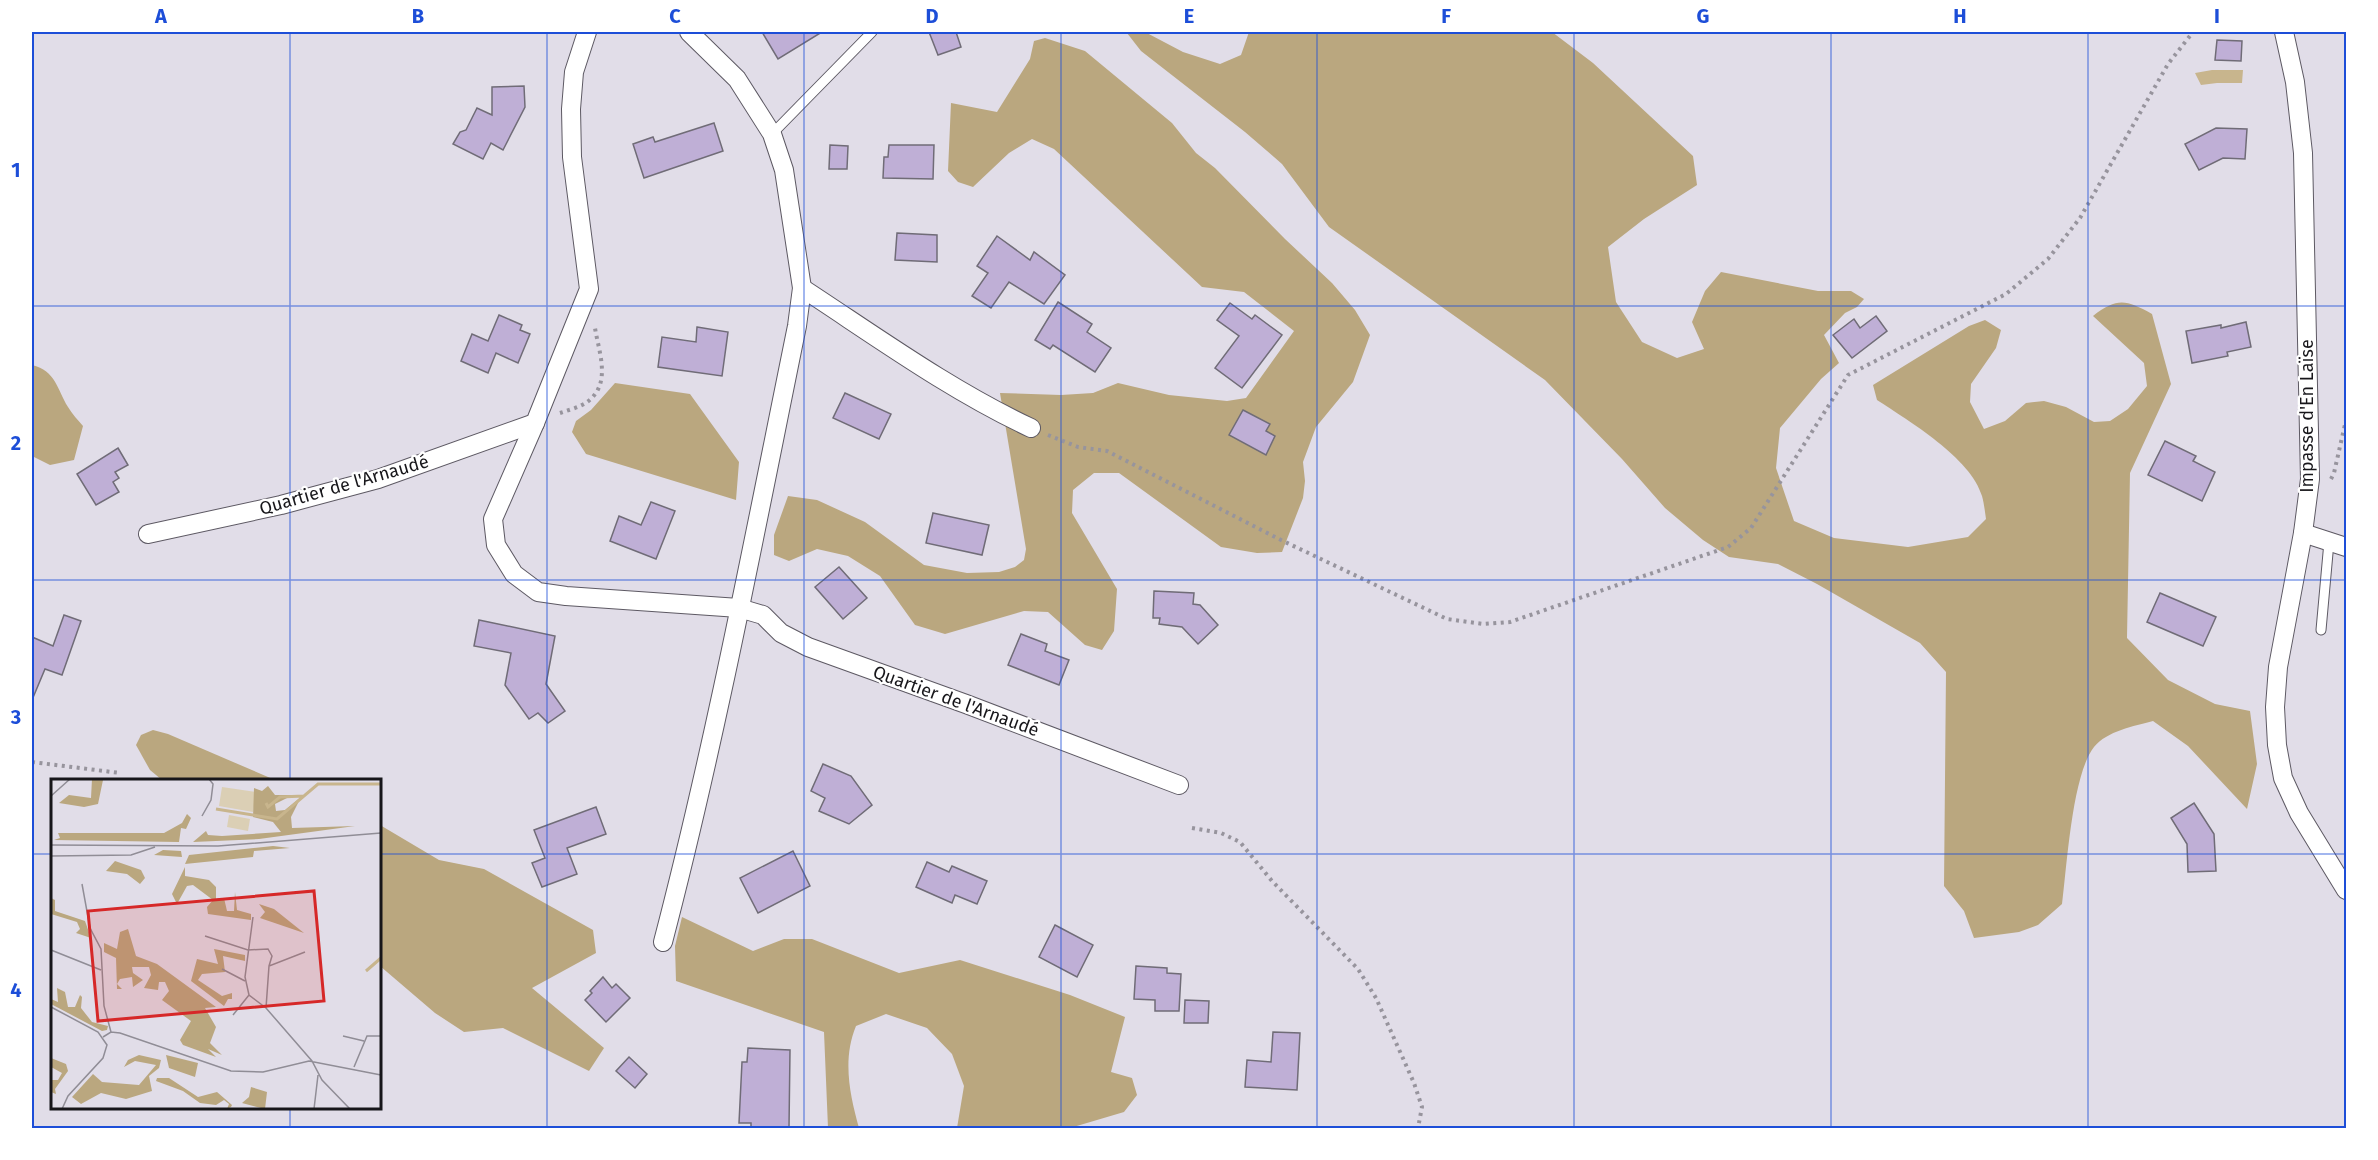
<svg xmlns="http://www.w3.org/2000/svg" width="2378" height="1160" viewBox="0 0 2378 1160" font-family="'Fira Sans',sans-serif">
<rect width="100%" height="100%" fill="#e1dde8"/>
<!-- forest -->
<g fill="#baa77f">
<path d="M1129 32H1145L1183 52 1220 64 1241 55 1249 32H1552L1593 63 1693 156 1697 185 1644 219 1608 247 1616 302 1642 342 1677 358 1704 349 1692 322 1705 291 1721 272 1818 291H1851L1864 299 1857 307 1845 313 1824 335 1839 363 1821 379 1780 428 1776 468 1794 521 1834 538 1908 547 1968 537 1986 519C1985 512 1984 503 1982 496 1971 458 1909 421 1877 400L1873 385 1969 326 1985 320 2001 330 1996 348 1971 384 1970 402 1984 429 2005 421 2026 403 2044 401 2066 407 2094 422 2110 421 2128 409 2147 386 2144 363 2093 316C2118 297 2126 300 2152 314L2171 384 2130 473 2127 638 2168 680 2215 704 2250 711 2257 764 2247 809 2188 746 2153 721C2134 726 2107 731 2094 747 2072 775 2067 866 2062 904L2038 925 2019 932 1974 938 1964 911 1944 886 1946 672 1920 643 1817 584 1778 564 1729 557 1703 540 1665 508 1622 459 1545 380 1329 227 1282 164 1245 132 1141 51 1127 33Z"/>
<path d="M1045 38 1085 51 1172 123 1196 153 1215 168 1285 239 1332 283 1355 310 1370 335 1353 382 1316 427 1303 462 1305 481 1303 498 1282 552 1257 553 1221 547 1119 473H1094L1073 490 1072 513 1117 589 1114 631 1102 650 1085 645 1048 612 1024 611 945 634 915 625 880 576 848 556 817 549 789 561 774 555V535L788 496 817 500 865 522 924 565 967 573 999 572 1015 567 1024 560 1026 549 1000 393 1061 395 1093 393 1118 383 1169 395 1227 401 1246 398 1294 331 1244 292 1202 287 1054 149 1032 139 1009 153 973 187 958 182 948 171 951 103 997 112 1030 59 1034 41Z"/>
<path d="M32 365C56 371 57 389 68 407 72 414 78 420 83 426L74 460 50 465 32 456Z"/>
<path d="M615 383 690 394 739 462 736 500 586 454 572 432 576 421 591 410Z"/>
<path d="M153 730 168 734 275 780H162L150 770 136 745 141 735Z"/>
<path d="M380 825 439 860 484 869 593 930 596 953 532 988 604 1048 589 1071 503 1028 464 1032 435 1013 380 966Z"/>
<path d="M682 917 753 951 784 939H812L899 973 960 960 1070 995 1125 1017 1111 1072 1132 1078 1137 1095 1124 1112 1070 1128H957L964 1086 952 1054 927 1028 886 1014 856 1026C842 1060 850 1095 859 1128H828L824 1032 676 981 675 946Z"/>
</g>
<!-- water -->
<path fill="#c8b58d" d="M2212 70H2243L2242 83H2217L2201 85 2195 73Z"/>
<!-- building -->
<g fill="#bfafd6" stroke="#706c77" stroke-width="1.5">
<path d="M762 32H822L778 59Z"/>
<path d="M929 32H956L961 47 938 55Z"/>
<path d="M2217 40 2242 41 2241 61 2215 60Z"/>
<path d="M524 86 525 107 503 150 491 143 483 159 453 144 460 132 466 130 477 108 492 115V87Z"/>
<path d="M714 123 723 151 644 178 633 144 653 137 655 142Z"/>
<path d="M2216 128 2247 129 2245 159 2223 158 2199 170 2185 144Z"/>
<path d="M830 145 848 146 847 169H829Z"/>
<path d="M889 145H934L933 179 883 178 884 157H888Z"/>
<path d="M897 233 937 235V262L895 260Z"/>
<path d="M997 236 1030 260 1034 252 1065 275 1044 304 1009 282 991 308 972 296 988 273 977 266Z"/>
<path d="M1058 302 1092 324 1087 332 1111 348 1095 372 1053 345 1050 349 1035 340Z"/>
<path d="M1230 303 1252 319 1255 315 1282 335 1242 388 1215 368 1239 336 1217 320Z"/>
<path d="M499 315 522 325 520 330 530 334 518 363 496 353 488 373 461 361 472 334 488 341Z"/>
<path d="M1876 316 1887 331 1852 358 1833 335 1854 319 1860 328Z"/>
<path d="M2246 322 2251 347 2227 352 2228 356 2192 363 2186 331 2221 325V328Z"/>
<path d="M697 327 728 332 722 376 658 367 662 337 696 342Z"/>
<path d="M845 393 891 414 879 439 833 418Z"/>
<path d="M1243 410 1270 424 1266 431 1275 436 1266 455 1229 435Z"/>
<path d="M2165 441 2196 456 2193 461 2215 472 2202 501 2148 475Z"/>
<path d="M118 448 128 465 115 472 119 478 113 482 119 492 96 505 77 474Z"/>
<path d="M651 502 675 511 656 559 610 541 619 516 641 525Z"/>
<path d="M933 513 989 525 982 555 926 543Z"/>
<path d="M839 567 867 598 843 619 815 587Z"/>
<path d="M1154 591 1194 593 1193 604 1200 605 1218 625 1198 644 1182 627 1159 624 1160 618H1153Z"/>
<path d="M2160 593 2216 617 2203 646 2147 622Z"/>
<path d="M64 615 81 621 62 675 45 669 32 700V637L53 646Z"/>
<path d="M479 620 555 636 546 684 565 711 548 723 538 713 529 719 505 685 511 653 474 646Z"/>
<path d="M1021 634 1047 644 1045 651 1069 660 1059 685 1008 665Z"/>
<path d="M823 764 851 776 872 805 849 824 819 811 825 798 811 791Z"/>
<path d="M2194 803 2214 834 2216 871 2188 872 2187 844 2171 818Z"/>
<path d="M596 807 606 834 567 848 577 874 542 887 532 863 545 858 534 830Z"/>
<path d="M793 851 810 886 758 913 740 878Z"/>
<path d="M927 862 949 872 952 866 987 881 977 904 955 895 952 903 916 887Z"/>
<path d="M1055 925 1093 945 1077 977 1039 957Z"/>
<path d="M1136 966 1167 968V973L1181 974 1179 1011H1155V1000L1134 999Z"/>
<path d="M603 977 612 988 616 984 630 998 606 1022 585 1000 592 993 590 991Z"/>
<path d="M1185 1000 1209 1001 1208 1023H1184Z"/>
<path d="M1273 1032 1300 1033 1297 1090 1245 1087 1247 1060 1271 1062Z"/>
<path d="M748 1048 790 1050 789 1128H751V1123H739L742 1062H747Z"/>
<path d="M629 1057 647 1074 635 1088 616 1071Z"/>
</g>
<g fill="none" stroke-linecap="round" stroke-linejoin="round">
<defs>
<g id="lane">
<path d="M772 134 872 32"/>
<path d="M2321 630 2329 542"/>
</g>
<g id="street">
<path d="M2284 32 2295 82 2303 153 2310 479 2303 533 2278 667 2275 707 2277 745 2283 778 2299 813 2346 890"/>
<path d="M802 288C877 337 950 390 1031 428"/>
<path d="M535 423 493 519 496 545 514 574 538 592 566 596 739 608 763 615 781 633 808 647 966 704 1179 785"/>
<path d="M2303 533 2346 547"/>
<path d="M148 534 281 505 378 479 535 423 589 289 572 157 571 109 574 72 587 32"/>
<path d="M663 942C716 739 755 532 797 326L802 288 784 170 772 134 737 79 689 32"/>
</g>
</defs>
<!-- lane casing -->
<use href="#lane" stroke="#5d5963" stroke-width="11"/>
<!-- street casing -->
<use href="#street" stroke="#5d5963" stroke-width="20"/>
<!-- path -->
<g stroke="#97949d" stroke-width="4" stroke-dasharray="3 4.5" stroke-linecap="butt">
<path d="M560 413C569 410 580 407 587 402 612 384 599 353 595 328"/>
<path d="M1048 435 1078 447 1107 451 1281 540 1447 619 1483 624 1510 622 1728 547 1751 528 1848 375 2006 294 2048 259 2080 218 2168 64 2193 32"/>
<path d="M2331 479 2334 473 2346 420"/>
<path d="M32 762 120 773"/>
<path d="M1192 828 1221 833 1240 842 1272 881 1358 969 1376 998 1414 1083 1422 1107 1418 1128"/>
</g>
<!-- lane -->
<use href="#lane" stroke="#fff" stroke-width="9"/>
<!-- street -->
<use href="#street" stroke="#fff" stroke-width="18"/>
</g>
<!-- grid -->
<path fill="none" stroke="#1d4ed8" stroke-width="1.5" stroke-opacity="0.55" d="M290 32V780M547 32V1128M804 32V1128M1061 32V1128M1317 32V1128M1574 32V1128M1831 32V1128M2088 32V1128M32 306H2346M32 580H2346M32 854H52M380 854H2346M290 1108V1128"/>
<g text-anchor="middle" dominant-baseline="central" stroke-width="4.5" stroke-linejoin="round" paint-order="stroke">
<!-- street labels -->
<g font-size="18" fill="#17161a" stroke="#fff">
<text transform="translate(2307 416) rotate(-90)">Impasse d'En Laïse</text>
<text transform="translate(344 485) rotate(-16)">Quartier de l'Arnaudé</text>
<text transform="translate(956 701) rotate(20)">Quartier de l'Arnaudé</text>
</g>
</g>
<!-- overview -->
<g transform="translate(51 779)">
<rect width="330" height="330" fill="#e1dde8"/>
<path d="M171 8 205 13 202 33 168 27ZM178 36 199 40 197 52 176 48Z" fill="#dbcfb5"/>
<path d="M41 0 52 1 47 25 33 28 8 24 18 16 40 19ZM217 7 224 16H242L224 25 225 32 234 31 250 18 240 38 241 49 304 47 208 60 142 63 155 52 157 56 171 57 230 53 222 43 202 38 203 9 211 12ZM136 35 140 39 135 50 130 49 128 63 3 61 9 59 7 54H113L131 44ZM222 67 239 69 203 72 202 78 134 85 138 76ZM112 71 130 72 131 78 103 76ZM64 82 90 91 94 99 89 105 76 95 55 92ZM134 88V97L158 101 165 108V120L173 119 176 132H183L184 113 186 131 200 135V141L157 135 156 128 162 121 142 106 136 107 126 125 121 115ZM0 119 4 121V132L34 142 40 159 25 154 29 150 26 143 0 135ZM208 125 223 130 253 154 209 139 214 133ZM77 150 85 177 106 185 165 228 154 229 165 248 159 264 171 276 157 270 165 278 132 266 129 261 140 242 111 221 118 212 114 203H108L107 211 93 209 100 196 98 188H81L82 194 92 201 82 208 81 198 69 200 66 205 71 210H66L65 179 53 173V164L66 170 69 153ZM163 170 194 176V182L172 177 174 193 151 195 147 201 171 217 181 214V220H177L173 227 140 202 146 180 167 185ZM6 209 14 213 17 228H24L29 216 31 218 30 229 41 243 57 247 56 251 51 252 0 225V220L7 223ZM88 276 110 281 108 289 98 297 101 312 75 320 50 314 30 325 21 318 42 295 51 303 88 306 105 286 84 282 73 288 77 281ZM115 276 147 284 144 298 118 289ZM0 279 15 285 17 292 4 310 5 315 0 313V301H7L11 294 0 288ZM106 299H118L147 318 166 313 181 326 180 328 176 330 178 325 173 321 165 326 149 324 132 312 105 302ZM200 308 216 313 214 330 191 324 198 318Z" fill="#baa77f"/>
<path fill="none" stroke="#c8b58d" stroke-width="3" d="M215 24 217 28 229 18 253 17M165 30 226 40 267 5H330M315 192 330 179"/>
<path fill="none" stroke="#908d96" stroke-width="1.5" d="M0 17 19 0M151 37 160 21 162 5 158 0M0 66 167 67 330 54M0 77 80 76 104 68M31 105 39 149 50 170 53 227 60 253M202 138 194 198 198 216 215 229 261 282 271 301 299 330M154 157 197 171 217 170 221 177 218 187M0 171 50 191M171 190 194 202M0 228 47 253 56 266 52 279 17 317 11 330M215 229 218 187 254 173M182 236 198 216M292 257 313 262M52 258 60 253 69 254 180 292 212 293 258 282 330 296M303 288 316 257H330M263 330 267 296"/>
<path fill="#d62828" fill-opacity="0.15" stroke="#d62828" stroke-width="3" d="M263 112 273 222 47 242 37 132Z"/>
<rect width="330" height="330" fill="none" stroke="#17161a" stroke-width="3"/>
</g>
<!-- border -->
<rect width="2378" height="1160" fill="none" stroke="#ffffff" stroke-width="66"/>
<rect x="33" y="33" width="2312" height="1094" fill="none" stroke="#1d4ed8" stroke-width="2"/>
<g font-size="20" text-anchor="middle" font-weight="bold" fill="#1d4ed8">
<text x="161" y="23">A</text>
<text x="418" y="23">B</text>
<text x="675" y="23">C</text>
<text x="932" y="23">D</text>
<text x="1189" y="23">E</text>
<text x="1446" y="23">F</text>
<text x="1703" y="23">G</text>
<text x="1960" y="23">H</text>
<text x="2217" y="23">I</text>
<text x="16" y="177">1</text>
<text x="16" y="450">2</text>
<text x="16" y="724">3</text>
<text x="16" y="997">4</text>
</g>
</svg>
